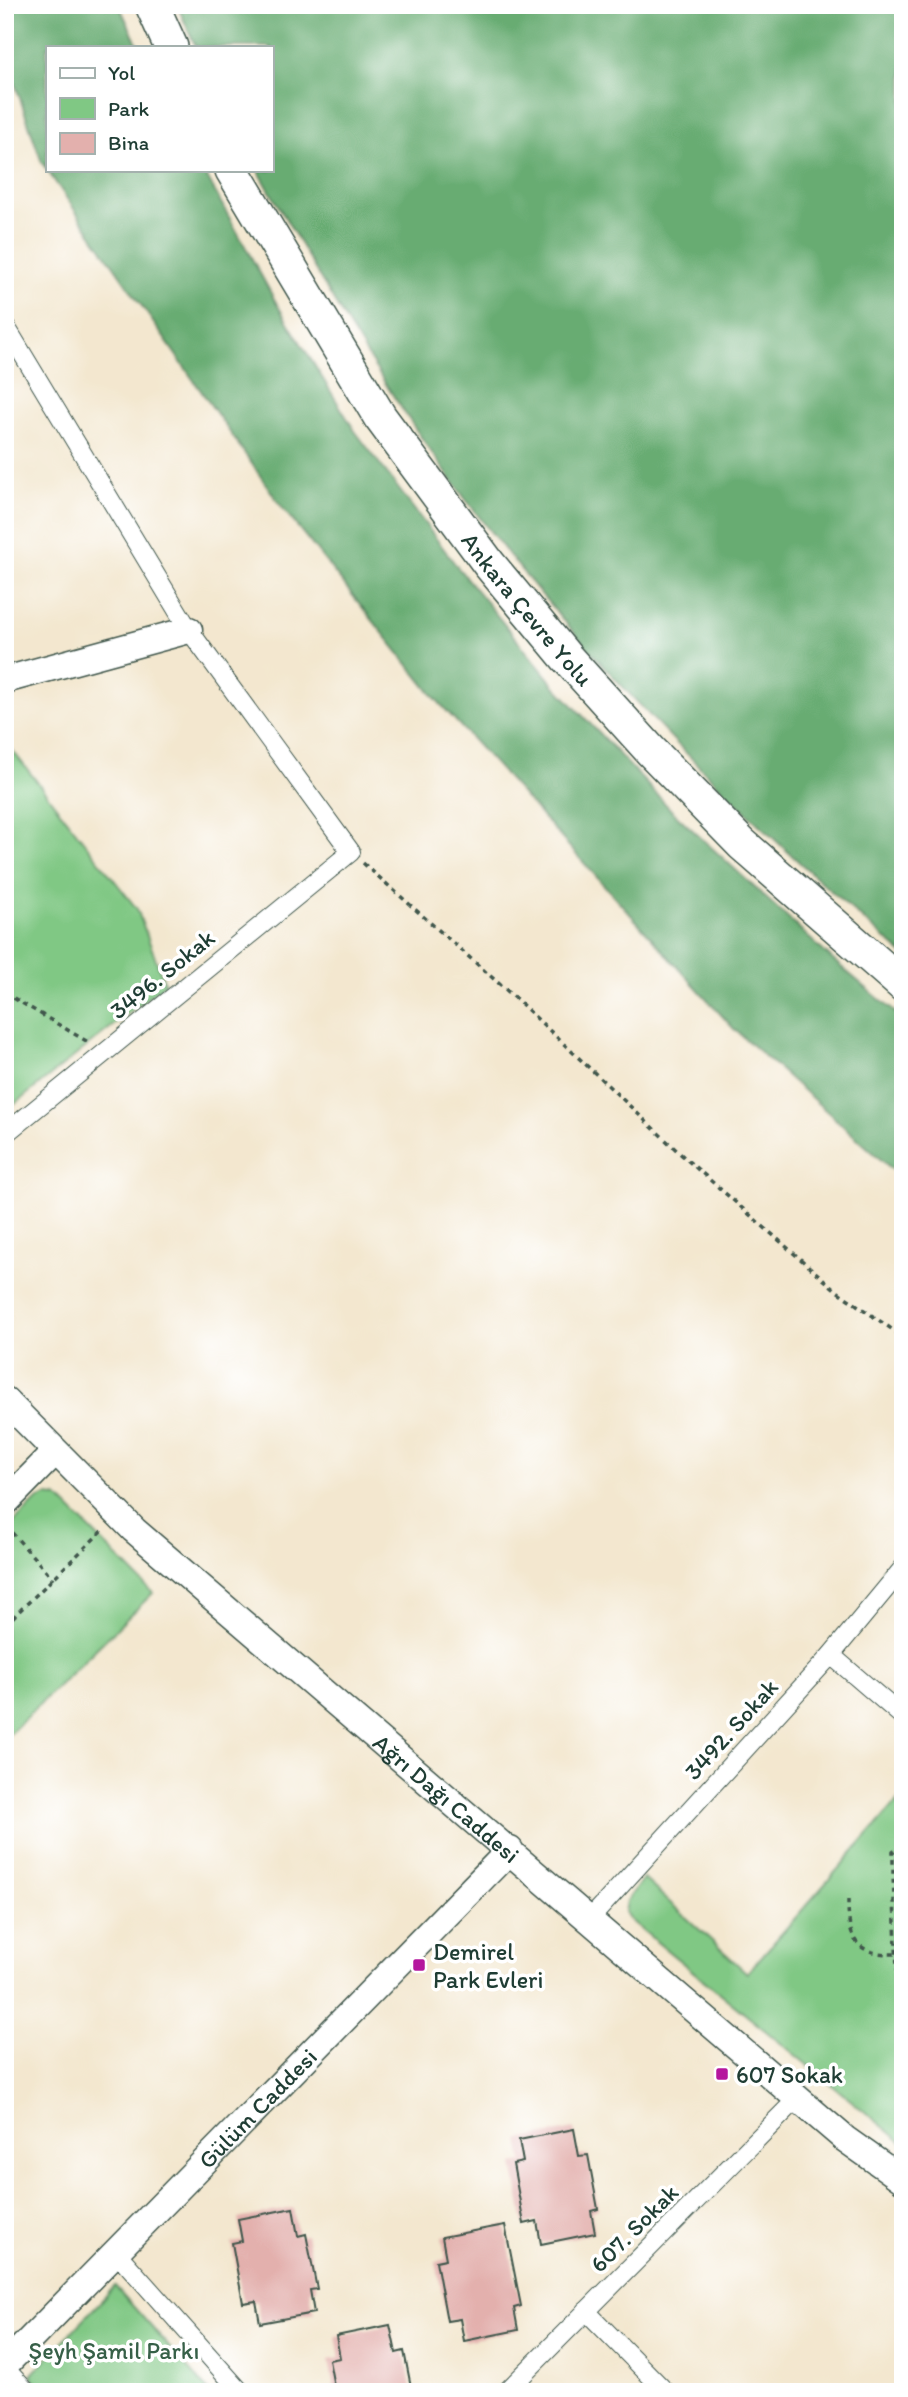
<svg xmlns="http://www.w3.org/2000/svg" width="908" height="2397" viewBox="0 0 908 2397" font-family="Itim,sans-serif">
<rect width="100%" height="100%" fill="#fff"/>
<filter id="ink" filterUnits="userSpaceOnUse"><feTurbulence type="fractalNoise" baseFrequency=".0143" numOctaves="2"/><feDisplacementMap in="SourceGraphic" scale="14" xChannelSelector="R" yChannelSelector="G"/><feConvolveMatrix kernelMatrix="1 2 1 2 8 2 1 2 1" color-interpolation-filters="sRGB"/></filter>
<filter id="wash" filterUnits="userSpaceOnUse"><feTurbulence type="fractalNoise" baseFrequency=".00686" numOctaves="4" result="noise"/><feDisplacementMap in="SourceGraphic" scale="28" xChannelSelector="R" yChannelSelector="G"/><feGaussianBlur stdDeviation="1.57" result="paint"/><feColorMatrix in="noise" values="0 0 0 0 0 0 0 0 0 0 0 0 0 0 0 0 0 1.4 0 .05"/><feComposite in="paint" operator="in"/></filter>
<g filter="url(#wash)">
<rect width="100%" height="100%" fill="#f3e7cf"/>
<!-- green -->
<g fill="#80c884" stroke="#50825c" stroke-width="2">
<path d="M5 741 137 909 165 984 5 1112Z"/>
<path d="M47 1496 56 1497 61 1500 153 1593 5 1738V1531L37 1500Z"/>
<path d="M903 1795V2143L630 1920 625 1912 627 1901 643 1878 747 1973Z"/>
<path d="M115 2286 209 2392H46L31 2375Z"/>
</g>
<!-- forest -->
<g fill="#68ac72" stroke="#447453" stroke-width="2">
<path d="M5 5H119L139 47H47V170L42 163 5 54Z"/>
<path d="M177 5H903V954C733 809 573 649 442 467 374 372 315 271 258 170H271V47H196Z"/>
<path d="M47 170H203L278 306 355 431 459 569 553 684 671 810 833 960 903 1019V1179L734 1029 436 699 284 510Z"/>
</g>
<g id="blocks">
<!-- building -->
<g fill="#e3b0ad">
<path d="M574 2129 579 2156 588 2155 598 2209 591 2211 595 2233 541 2244 537 2221 524 2224 513 2164 523 2162 519 2140Z"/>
<path d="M293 2208 298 2236 306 2234 317 2289 310 2290 314 2313 260 2323 256 2301 243 2303 232 2243 242 2241 238 2219Z"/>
<path d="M505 2225 521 2306 514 2308 518 2330 464 2341 460 2319 447 2321 436 2261 446 2259 442 2237Z"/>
<path d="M390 2325 396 2353 404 2351 412 2392H335L329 2360 340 2358 336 2336Z"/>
</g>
</g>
</g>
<g filter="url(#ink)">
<use href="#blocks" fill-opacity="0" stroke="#3f564b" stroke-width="2"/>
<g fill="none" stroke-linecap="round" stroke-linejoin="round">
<defs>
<g id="street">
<path d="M5 325 189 630 351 852 5 1134"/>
<path d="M831 1655 903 1717"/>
<path d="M590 1919 831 1655 903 1568"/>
<path d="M116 2252 241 2392"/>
<path d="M586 2311 666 2392"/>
<path d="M5 2368 27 2392"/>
<path d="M506 2392 797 2099"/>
</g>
<g id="secondary">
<path d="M5 680 189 630"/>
<path id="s1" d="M5 1400 134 1530 845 2139 903 2180"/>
<path d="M5 1503 55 1452"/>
<path id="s2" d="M5 2365 510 1850"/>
</g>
<g id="highway">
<path d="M152 5 171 47"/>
<path id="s3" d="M232 170 380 417 489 564 567 658 651 751 742 844 903 985"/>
</g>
</defs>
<!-- street casing -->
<use href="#street" stroke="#3f564b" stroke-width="20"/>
<!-- secondary casing -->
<use href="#secondary" stroke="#3f564b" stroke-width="29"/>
<!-- highway casing -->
<use href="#highway" stroke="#3f564b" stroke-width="36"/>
<!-- path -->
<g stroke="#3f564b" stroke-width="3.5" stroke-dasharray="5 5" stroke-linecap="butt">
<path d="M363 863 513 996 686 1159 837 1291 903 1337"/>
<path d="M5 993 88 1042"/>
<path d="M5 1525 53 1579"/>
<path d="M5 1625 102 1531"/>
<path d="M903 1844 893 1851V1876L903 2108"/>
<path d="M848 1900C848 1938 854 1955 896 1954"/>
<path d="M897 2151 903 2140"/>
</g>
<!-- street -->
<use href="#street" stroke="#fff" stroke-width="18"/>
<!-- secondary -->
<use href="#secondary" stroke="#fff" stroke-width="26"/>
<!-- highway -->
<use href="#highway" stroke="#fff" stroke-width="33"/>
</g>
</g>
<!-- markers -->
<g fill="#b5179e" stroke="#fff" stroke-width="2.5">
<rect x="412" y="1958" width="14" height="14" rx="3.5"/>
<rect x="715" y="2067" width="14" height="14" rx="3.5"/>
</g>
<g text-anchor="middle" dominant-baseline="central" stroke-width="7" stroke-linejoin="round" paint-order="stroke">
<!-- street labels -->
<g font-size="24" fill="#1f3d34" stroke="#fff">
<text stroke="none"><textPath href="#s3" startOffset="530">Ankara Çevre Yolu</textPath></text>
<text transform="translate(162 974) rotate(-39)">3496. Sokak</text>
<text transform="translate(731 1729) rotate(-48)">3492. Sokak</text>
<text stroke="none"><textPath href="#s1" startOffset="595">Ağrı Dağı Caddesi</textPath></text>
<text stroke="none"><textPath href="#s2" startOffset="360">Gülüm Caddesi</textPath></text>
<text transform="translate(634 2228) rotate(-45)">607. Sokak</text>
</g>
<!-- poi labels -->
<g font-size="24" fill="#1f3d34" stroke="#fff" text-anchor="start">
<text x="433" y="1951">Demirel<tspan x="433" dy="28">Park Evleri</tspan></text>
<text x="736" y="2074">607 Sokak</text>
</g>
<!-- park labels -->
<g font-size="24" fill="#376048" stroke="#fff">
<text x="114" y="2350">Şeyh Şamil Parkı</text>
</g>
</g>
<!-- margin -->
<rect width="908" height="2397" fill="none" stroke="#fff" stroke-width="28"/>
<!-- legend -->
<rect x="46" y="46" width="228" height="126" fill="#ffffff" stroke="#a5b1ae" stroke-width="2"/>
<rect x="60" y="68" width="35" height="10" fill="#ffffff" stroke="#a5b1ae" stroke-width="2"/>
<text x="108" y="80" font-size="21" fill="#1f3d34">Yol</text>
<rect x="60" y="98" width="35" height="21" fill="#80c884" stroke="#a5b1ae" stroke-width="2"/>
<text x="108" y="116" font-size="21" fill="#1f3d34">Park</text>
<rect x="60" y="133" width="35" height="21" fill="#e3b0ad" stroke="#a5b1ae" stroke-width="2"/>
<text x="108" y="150" font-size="21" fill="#1f3d34">Bina</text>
</svg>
